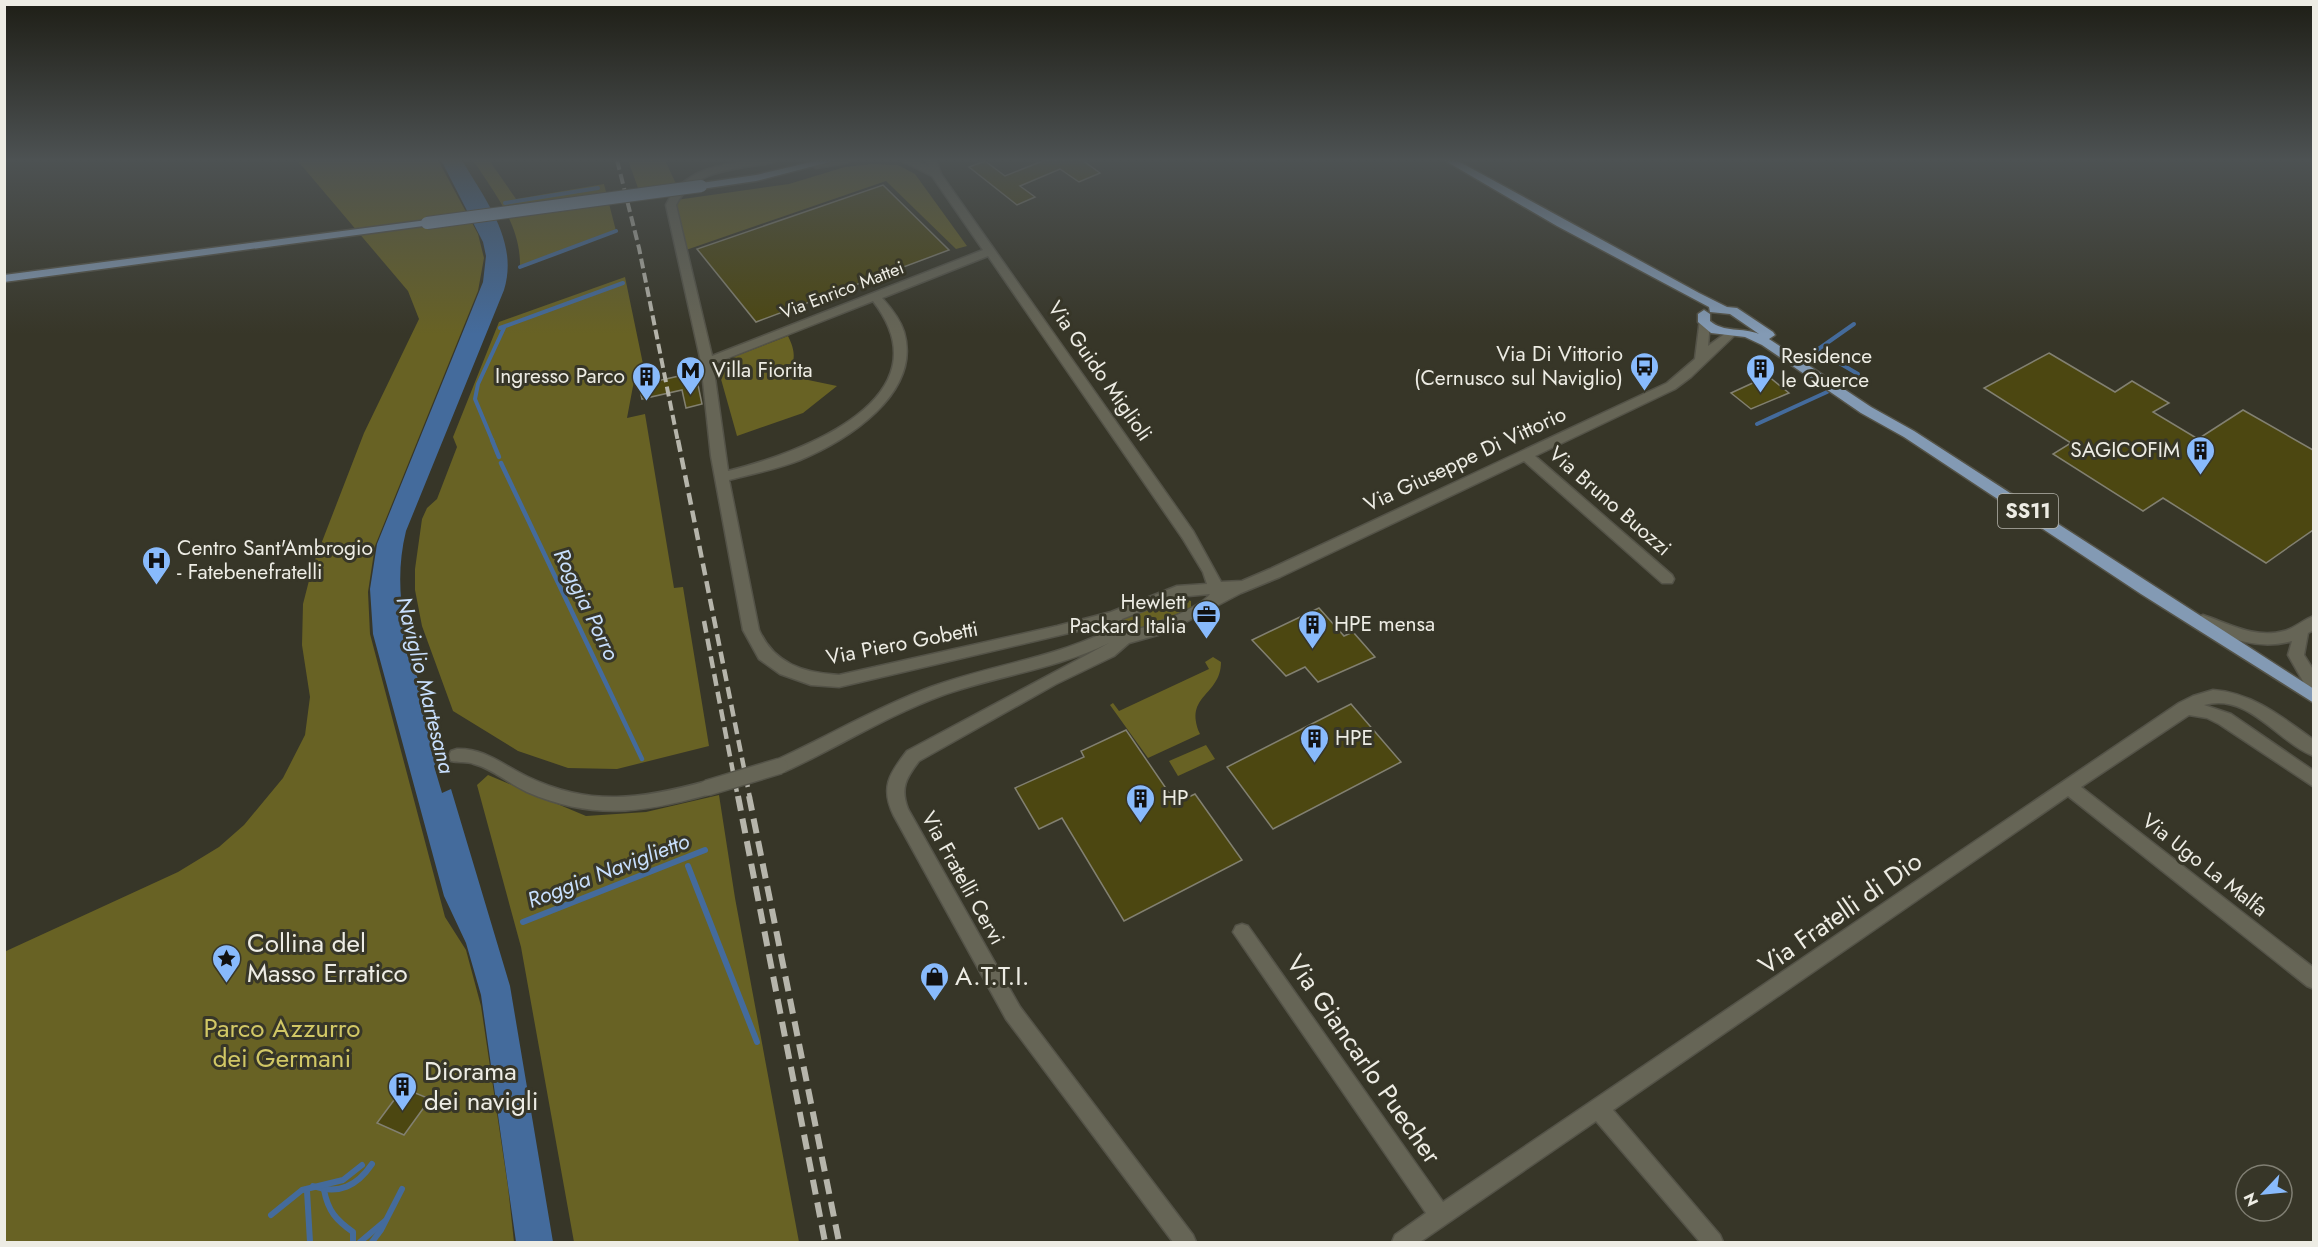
<svg xmlns="http://www.w3.org/2000/svg" width="2318" height="1247" viewBox="0 0 2318 1247" font-family="Jost,sans-serif">
<rect width="100%" height="100%" fill="#373628"/>
<!-- green -->
<g fill="#686224">
<path d="M297 160H438L478 234 484 258 478 291 375 546 368 592 370 634 445 917 466 950 481 1006 508 1187 514 1242H5L4 952 178 872 219 847 244 825 283 778 305 735 310 697 302 645 303 604 313 565 364 433 419 319 408 291Z"/>
<path d="M473 160H489L516 199 604 184 616 231 520 267C521 225 495 194 473 160Z"/>
<path d="M628 160H665L676 184 638 188Z"/>
<path d="M872 164 898 165 915 174 967 246 956 249 886 181 686 250 675 205 676 200 789 184 845 167Z"/>
<path d="M625 277 643 364 637 365 627 418 645 414 674 588 683 587 709 746 617 769 568 768 518 751 453 711 422 626 415 590V569L422 519 427 508 437 499 457 447 453 437 499 322Z"/>
<path d="M788 336C796 352 795 360 789 376L837 386 803 413 737 436 719 372 731 358Z"/>
<path d="M1179 598 1191 601V608L1131 633 1121 632 1118 628 1123 619Z"/>
<path d="M1213 657 1221 662C1221 696 1183 695 1200 734L1148 758 1110 705 1113 703 1119 711 1209 669 1205 662Z"/>
<path d="M1206 745 1215 759 1178 776 1169 761Z"/>
<path d="M488 775 586 816 646 812 719 795 735 898 799 1242H574L521 947 477 785Z"/>
</g>
<!-- water -->
<path fill="#446b9c" d="M441 160H462C485 200 519 241 504 290L406 531C387 608 419 680 442 753L434 766 442 793 451 789 510 986 553 1242H516L481 995 466 943 444 896 373 634 370 589 377 544 483 282 486 256 483 242Z"/>
<g fill="none" stroke-linecap="round" stroke-linejoin="round">
<!-- stream-far2 -->
<g stroke="#446b9c" stroke-width="4">
<path d="M505 203 598 188"/>
<path d="M520 267 616 231"/>
<path d="M500 328 623 283"/>
<path d="M1850 379 1858 374 1817 350 1854 324"/>
<path d="M1757 424 1827 392"/>
<path d="M493 442 475 399 478 384 504 328"/>
</g>
<!-- stream-far1 -->
<g stroke="#446b9c" stroke-width="4.5">
<path d="M492 440 499 457"/>
<path d="M501 463 642 759"/>
</g>
<!-- stream -->
<g stroke="#446b9c" stroke-width="6">
<path d="M688 866 757 1042"/>
<path d="M523 922 705 850"/>
<path d="M313 1186C339 1195 357 1186 372 1164"/>
<path d="M305 1190 307 1191 310 1242"/>
<path d="M324 1190C328 1211 336 1220 353 1232V1242"/>
<path d="M271 1215 302 1190 343 1180 362 1165"/>
<path d="M360 1242 385 1221"/>
<path d="M372 1242 381 1230 402 1189"/>
</g>
</g>
<!-- building -->
<g fill="#4c4711" stroke="#828071" stroke-width="1.5">
<path d="M1045 160H1082L1100 173 1079 182 1060 169 1020 186 1035 197 1017 205 969 167 985 161 1005 176Z"/>
<path d="M883 185 949 250 756 322 697 249Z"/>
<path d="M2049 353 2115 392 2132 381 2169 403 2153 412 2198 439 2243 410 2313 450V530L2266 563 2163 498 2143 511 2053 454 2071 443 1984 388Z"/>
<path d="M688 374 689 381 695 379 698 385 702 404 686 408 682 390 642 399 639 385Z"/>
<path d="M1768 376 1789 393 1751 409 1731 393Z"/>
<path d="M1319 608 1344 636 1353 632 1375 657 1318 682 1305 667 1286 676 1252 640Z"/>
<path d="M1351 704 1401 762 1273 829 1227 767Z"/>
<path d="M1126 730 1176 803 1195 794 1242 860 1124 921 1062 818 1039 829 1015 788 1084 757 1081 751Z"/>
<path d="M403 1088 430 1099 404 1135 377 1123Z"/>
</g>
<g fill="none" stroke-linecap="round" stroke-linejoin="round">
<defs>
<g id="minor">
<path d="M753 160H776L771 163C736 169 694 169 676 205L712 356 983 250 932 176 900 160H913L928 166 926 160H936L941 174 1193 531 1221 582 1242 581 1270 569 1667 383 1695 359 1700 319H1708L1710 322 1708 346 1730 330 1736 334 1691 377 1675 389 1535 456 1672 575 1674 579 1672 583H1662L1524 461 1280 577 1241 593 1165 633 1129 643 1114 656 1056 684 919 761C906 778 900 788 908 809L1020 1007 1193 1235 1196 1242H1173L1006 1019 894 816C880 788 889 774 907 751L1109 643C1056 669 997 676 943 695 888 715 838 747 786 771L780 773 774 771 772 766 774 761C827 737 877 707 931 687 988 666 1049 659 1105 632L1103 625 839 687 811 685 780 674 759 659 743 630 711 456 701 362 666 205C683 170 717 165 753 160ZM988 256 1183 539 1203 572 1207 584 1177 586 1111 612 1057 626 839 675C804 673 774 664 759 630L729 480C753 474 777 469 800 460 847 441 922 393 904 332 900 319 891 308 882 298ZM873 301C949 399 800 453 728 471L713 364ZM1210 594C1200 608 1140 633 1121 631L1118 627 1122 619 1178 597Z"/>
<path d="M830 160H852L847 163 816 168 811 165Z"/>
<path d="M2203 615C2230 624 2255 639 2284 631 2295 628 2303 620 2314 616V630L2308 633 2304 655 2314 671V692L2308 690 2288 655 2292 641C2259 651 2228 638 2198 625L2196 621 2198 617Z"/>
<path d="M2213 690C2253 693 2282 717 2314 740V756C2278 743 2249 692 2204 705L2231 714 2314 771V787L2219 724 2207 718 2189 715 2081 787 2314 968V989L2307 986 2068 796 1613 1110 1720 1235 1723 1242H1700L1596 1121 1420 1242H1392L1395 1235 1426 1213 1233 932 1236 926 1242 924 1248 926 1443 1202 2179 703 2193 696Z"/>
<path d="M457 749C485 748 504 766 528 777 591 807 642 799 707 781L713 783 715 788 713 793 707 795C641 813 592 820 527 792 509 784 493 769 474 764 466 761 459 763 451 761L449 756 451 751Z"/>
</g>
<g id="major">
<path d="M820 160H837L756 181 701 189 696 186 701 183 756 175Z"/>
<path d="M1444 160H1456L1699 293 1727 307 1737 308 1773 332 1775 335 1769 339 1871 407 1914 431 2314 689V703L2141 594 1904 437 1861 413 1762 345 1745 337 1711 333 1698 322V314L1704 310 1710 314V321C1724 333 1742 327 1759 334L1730 314 1710 312 1709 307 1557 226Z"/>
<path d="M427 220 433 223 431 225 4 282V275Z"/>
</g>
</defs>
<!-- minor casing -->
<use href="#minor" stroke="#545348" stroke-width="3"/>
<!-- major casing -->
<use href="#major" stroke="#545348" stroke-width="3"/>
<!-- minor -->
<use href="#minor" fill="#666556" fill-rule="evenodd"/>
<!-- major -->
<use href="#major" fill="#839ab4" fill-rule="evenodd"/>
<!-- rail-far2 -->
<path stroke="#b6b5ab" stroke-width="4" stroke-dasharray="10 4.5" stroke-linecap="butt" d="M617 160 639 248 678 442"/>
<!-- rail-far1 -->
<g stroke="#b6b5ab" stroke-width="4.5" stroke-dasharray="12 6" stroke-linecap="butt">
<path d="M678 440 750 798"/>
<path d="M704 621 738 798"/>
</g>
<!-- rail -->
<g stroke="#b6b5ab" stroke-width="6" stroke-dasharray="15 8" stroke-linecap="butt">
<path d="M738 796 825 1242"/>
<path d="M749 796 839 1242"/>
</g>
<defs>
<path id="minor-bridge" d="M707 788 780 766"/>
<path id="major-bridge" d="M427 223 701 186"/>
</defs>
<!-- minor-bridge casing -->
<use href="#minor-bridge" stroke="#545348" stroke-width="18" stroke-linecap="butt"/>
<!-- major-bridge casing -->
<use href="#major-bridge" stroke="#545348" stroke-width="14" stroke-linecap="butt"/>
<!-- minor-bridge -->
<use href="#minor-bridge" stroke="#666556" stroke-width="15"/>
<!-- major-bridge -->
<use href="#major-bridge" stroke="#839ab4" stroke-width="12"/>
</g>
<!-- sky -->
<linearGradient id="sky" x2="0" y2="1"><stop stop-color="#1e1e16"/><stop offset="0.48" stop-color="#4d5253"/><stop offset="1" stop-color="#4d5253" stop-opacity="0"/></linearGradient>
<rect width="2318" height="334" fill="url(#sky)"/>
<!-- icons -->
<defs>
<symbol id="bus-pin" viewBox="-11 -11 22 30"><path d="M0 17L-7.5 6A9.5 9.5 0 1 1 7.5 6Z" fill="#88bafc" stroke="#373628"/><path d="M-5-6H5V4H4V6H2V4H-2V6H-4V4H-5ZM-3.5-4V0h7V-4ZM-3.5 1.2v1.5H-2V1.2ZM2 1.2v1.5H3.5V1.2Z" fill="#111"/></symbol>
<symbol id="building-pin" viewBox="-11 -11 22 30"><path d="M0 17L-7.5 6A9.5 9.5 0 1 1 7.5 6Z" fill="#88bafc" stroke="#373628"/><path d="M-4-6H4V6H1V3H-1V6H-4ZM-2.5-4.3h1.7v1.8h-1.7ZM.8-4.3h1.7v1.8H.8ZM-2.5-1h1.7V.8h-1.7ZM.8-1h1.7V.8H.8Z" fill="#111"/></symbol>
<symbol id="metro-pin" viewBox="-11 -11 22 30"><path d="M0 17L-7.5 6A9.5 9.5 0 1 1 7.5 6Z" fill="#88bafc" stroke="#373628"/><path d="M-5.5 5V-5H-3L0 0L3-5H5.5V5H3V-.5L0 4L-3-.5V5Z" fill="#111"/></symbol>
<symbol id="hospital-pin" viewBox="-11 -11 22 30"><path d="M0 17L-7.5 6A9.5 9.5 0 1 1 7.5 6Z" fill="#88bafc" stroke="#373628"/><path d="M-5-5h3v3.5h4V-5h3V5h-3V1.5h-4V5h-3Z" fill="#111"/></symbol>
<symbol id="office-pin" viewBox="-11 -11 22 30"><path d="M0 17L-7.5 6A9.5 9.5 0 1 1 7.5 6Z" fill="#88bafc" stroke="#373628"/><path d="M-6-3h4V-5.5h4V-3h4V5H-6ZM-1-4.5V-3h2v-1.5ZM-6 0V1H6V0Z" fill="#111"/></symbol>
<symbol id="sight-pin" viewBox="-11 -11 22 30"><path d="M0 17L-7.5 6A9.5 9.5 0 1 1 7.5 6Z" fill="#88bafc" stroke="#373628"/><path d="M0-6L1.8-2.2L6-1.7L2.9 1.2L3.7 5.4L0 3.3L-3.7 5.4L-2.9 1.2L-6-1.7L-1.8-2.2Z" fill="#111"/></symbol>
<symbol id="shop-pin" viewBox="-11 -11 22 30"><path d="M0 17L-7.5 6A9.5 9.5 0 1 1 7.5 6Z" fill="#88bafc" stroke="#373628"/><path d="M-5-2.5h2.3a2.7 3.5 0 0 1 5.4 0H5L5.5 6h-11ZM-1.5-2.5h3a1.5 2.3 0 0 0-3 0Z" fill="#111"/></symbol>
</defs>
<g fill-rule="evenodd">
<use href="#bus-pin" x="1628" y="350" width="33" height="45"/>
<use href="#building-pin" x="1744" y="352" width="33" height="45"/>
<use href="#metro-pin" x="674" y="354" width="33" height="45"/>
<use href="#building-pin" x="630" y="360" width="33" height="45"/>
<use href="#building-pin" x="2184" y="434" width="33" height="45"/>
<use href="#hospital-pin" x="140" y="544" width="33" height="45"/>
<use href="#office-pin" x="1190" y="598" width="33" height="45"/>
<use href="#building-pin" x="1296" y="608" width="33" height="45"/>
<use href="#building-pin" x="1298" y="722" width="33" height="45"/>
<use href="#building-pin" x="1124" y="782" width="33" height="45"/>
<use href="#sight-pin" x="210" y="942" width="33" height="45"/>
<use href="#shop-pin" x="918" y="960" width="33" height="45"/>
<use href="#building-pin" x="386" y="1070" width="33" height="45"/>
</g>
<g text-anchor="middle" dominant-baseline="central" stroke-width="6" stroke-linejoin="round" paint-order="stroke">
<!-- far-street labels -->
<g font-size="18" fill="#edece4" stroke="#373628">
<text transform="translate(842 290) rotate(-21)">Via Enrico Mattei</text>
</g>
<!-- shield labels -->
<rect fill="#373628" stroke="#b6b5ac" stroke-width="1.5" x="1998" y="494" width="60" height="34" rx="4.5"/>
<g font-size="20" font-weight="bold" fill="#edece4">
<text x="2028" y="511">SS11</text>
</g>
<!-- poi labels -->
<g font-size="21" fill="#edece4" stroke="#373628" text-anchor="start">
<text x="1623" y="354" text-anchor="end">Via Di Vittorio<tspan x="1623" dy="24">(Cernusco sul Naviglio)</tspan></text>
<text x="1781" y="356">Residence<tspan x="1781" dy="24">le Querce</tspan></text>
<text x="712" y="370">Villa Fiorita</text>
<text x="625" y="376" text-anchor="end">Ingresso Parco</text>
<text x="2180" y="450" text-anchor="end">SAGICOFIM</text>
<text x="177" y="548">Centro Sant'Ambrogio<tspan x="177" dy="24">- Fatebenefratelli</tspan></text>
<text x="1186" y="602" text-anchor="end">Hewlett<tspan x="1186" dy="24">Packard Italia</tspan></text>
<text x="1334" y="624">HPE mensa</text>
<text x="1335" y="738">HPE</text>
<text x="1162" y="798">HP</text>
</g>
<!-- street labels -->
<g font-size="21" fill="#edece4" stroke="#373628">
<text transform="translate(1100 371) rotate(55)">Via Guido Miglioli</text>
<text transform="translate(1465 459) rotate(-25)">Via Giuseppe Di Vittorio</text>
<text transform="translate(1610 501) rotate(41)">Via Bruno Buozzi</text>
<text transform="translate(902 643) rotate(-11)">Via Piero Gobetti</text>
<text transform="translate(2205 865) rotate(38)">Via Ugo La Malfa</text>
<text transform="translate(963 878) rotate(61)">Via Fratelli Cervi</text>
</g>
<!-- water labels -->
<g font-size="22" font-style="italic" fill="#c8dffd" stroke="#373628">
<text transform="translate(587 604) rotate(64)">Roggia Porro</text>
<text transform="translate(426 685) rotate(76)">Naviglio Martesana</text>
<text transform="translate(608 870) rotate(-21)">Roggia Naviglietto</text>
</g>
<!-- near-street labels -->
<g font-size="26" fill="#edece4" stroke="#373628">
<text transform="translate(1840 913) rotate(-35)">Via Fratelli di Dio</text>
<text transform="translate(1364 1059) rotate(55)">Via Giancarlo Puecher</text>
</g>
<!-- near-poi labels -->
<g font-size="26" fill="#edece4" stroke="#373628" text-anchor="start">
<text x="247" y="943">Collina del<tspan x="247" dy="30">Masso Erratico</tspan></text>
<text x="955" y="976">A.T.T.I.</text>
<text x="424" y="1071">Diorama<tspan x="424" dy="30">dei navigli</tspan></text>
</g>
<!-- near-park labels -->
<g font-size="26" fill="#d1c765" stroke="#373628">
<text x="282" y="1028">Parco Azzurro<tspan x="282" dy="30">dei Germani</tspan></text>
</g>
</g>
<!-- border -->
<rect width="2318" height="1247" fill="none" stroke="#edece4" stroke-width="12"/>
<!-- north arrow -->
<g transform="translate(2264 1193) rotate(244)"><circle r="28" fill="#373628" stroke="#807f73" stroke-width="1.5"/>
<path d="M0-4.5L10 22L0 15L-10 22Z" fill="#88bafc"/>
<text y="-9" font-size="16" font-weight="bold" text-anchor="middle" fill="#edece4">N</text>
</g>
</svg>
